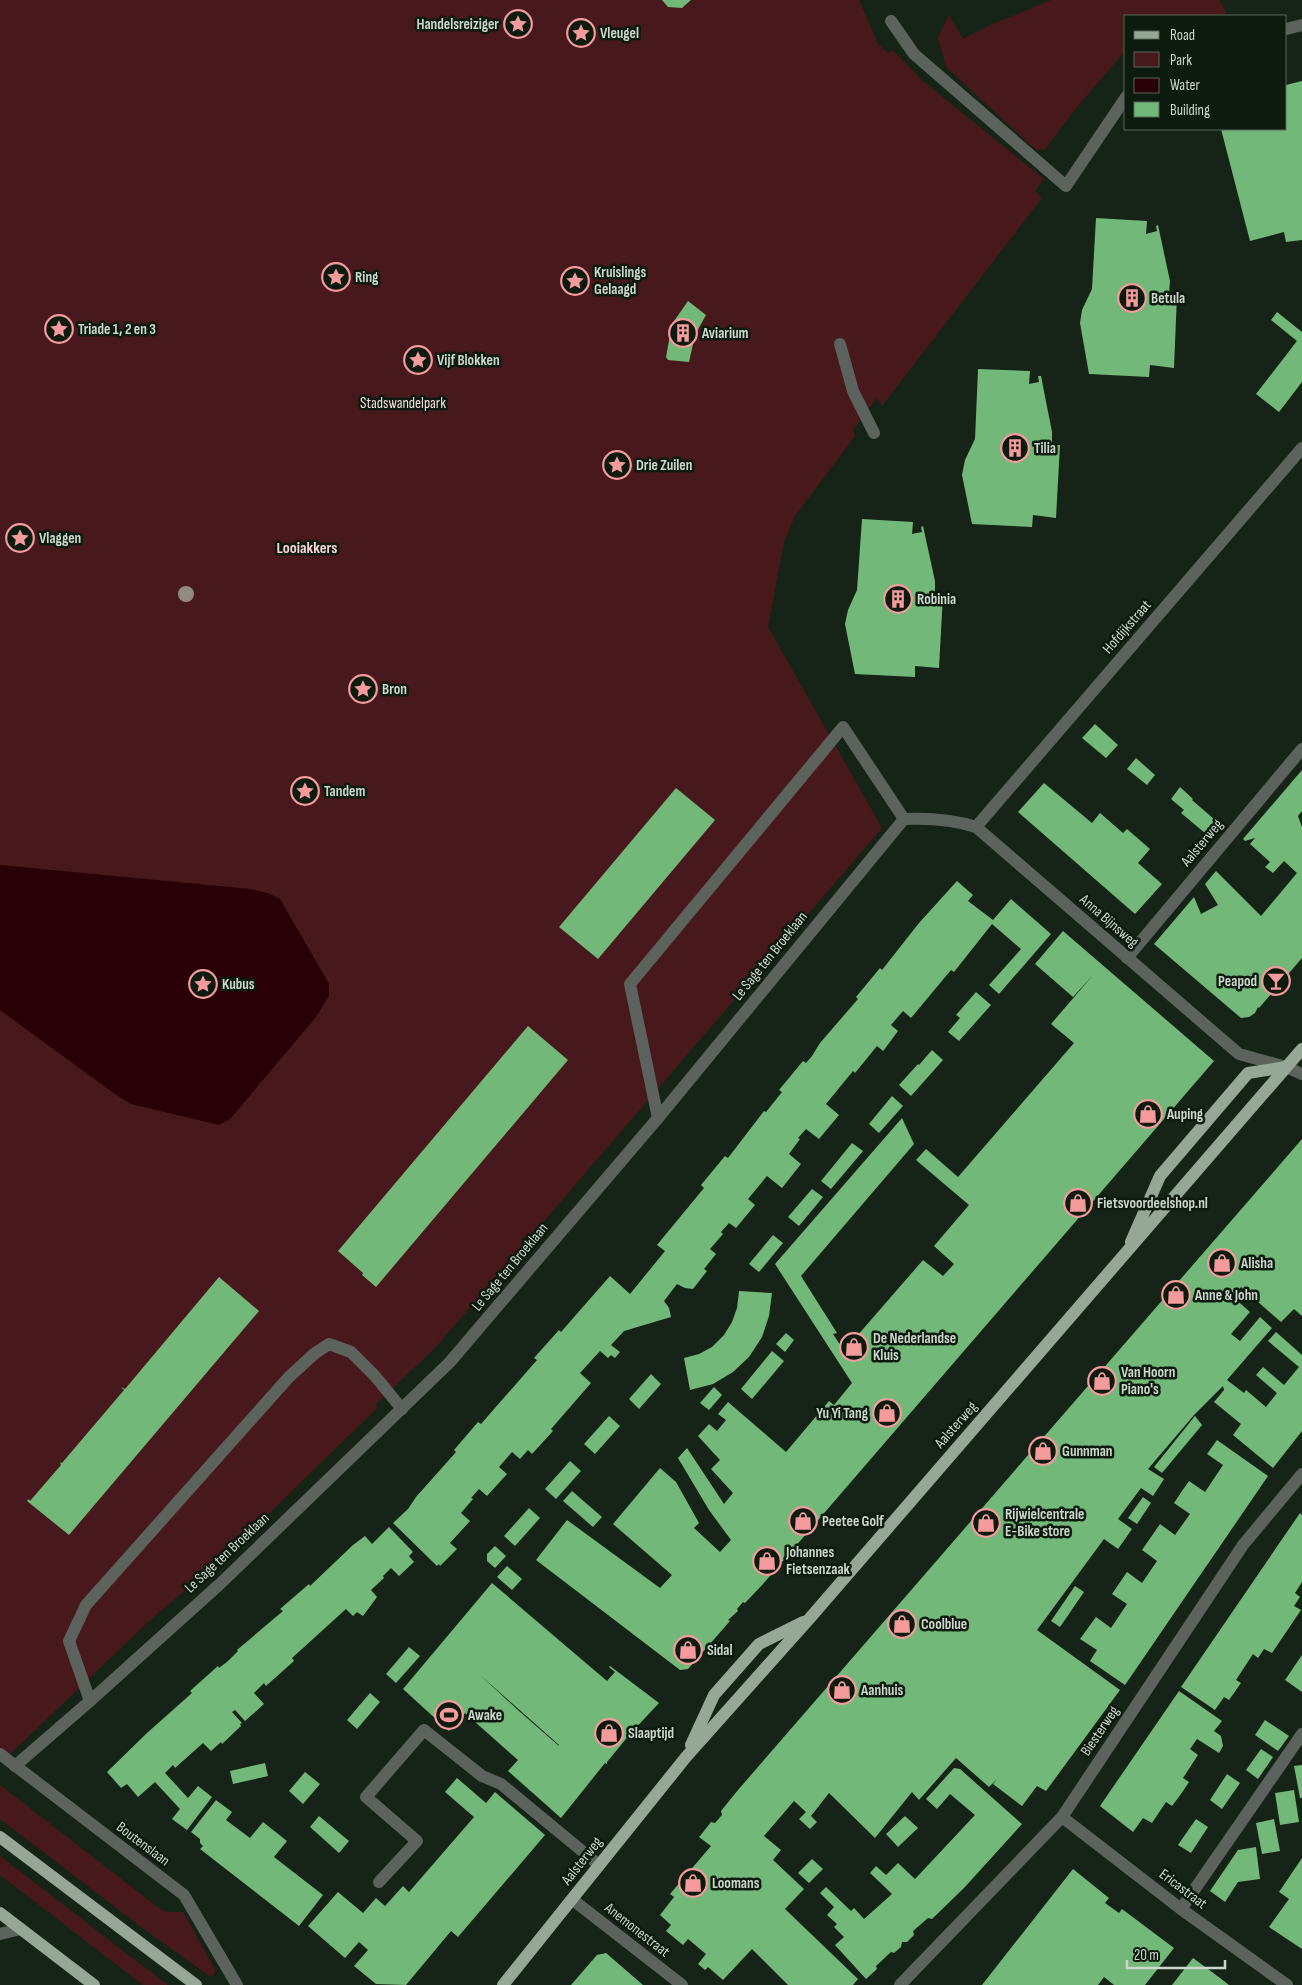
<svg xmlns="http://www.w3.org/2000/svg" width="1302" height="1985" viewBox="0 0 1302 1985" font-family="'Sofia Sans Condensed',sans-serif">
<rect width="100%" height="100%" fill="#152416"/>
<!-- green -->
<g fill="#48191c">
<path d="M0 0H859L878 44 888 53 893 50 923 81 1044 179 1035 191 1042 198 882 406 877 398 853 430 855 436 795 516 784 542 768 627 882 828 435 1348 376 1404 378 1407 234 1548 148 1622 5 1759 0 1754Z"/>
<path d="M1051 0H1219L1227 13 1216 16H1126V50L1077 107 1045 149 1036 150 946 67 938 37 949 15 963 39 995 23Z"/>
<path d="M0 1785 160 1909 166 1912H183L215 1969V1973L213 1976H209L140 1926 0 1819Z"/>
<path d="M0 1856 144 1967 168 1985H143L0 1875Z"/>
</g>
<!-- water -->
<path fill="#280005" d="M0 865 250 889 268 893 280 899 329 984V996L316 1017 230 1119 219 1125 131 1104 115 1094 0 1010Z"/>
<!-- building -->
<g fill="#72b878" fill-rule="evenodd">
<path d="M662 0H691L682 8 668 7Z"/>
<path d="M1302 81V240L1286 242 1284 232 1250 241 1221 129H1286V85Z"/>
<path d="M1096 218 1147 221 1146 234 1157 231 1156 226 1158 225 1170 281 1169 294 1177 295 1174 368 1150 365 1149 377 1089 374 1080 323 1082 310 1092 289Z"/>
<path d="M688 301 706 315 695 335 689 362 668 360 666 357 672 324Z"/>
<path d="M1277 312 1302 332V382L1279 412 1256 394 1297 341 1271 320Z"/>
<path d="M978 369 1030 371 1029 384 1039 382 1038 376H1041L1052 432V445H1060L1056 518 1033 515 1032 527 972 524 962 475 965 460 975 439Z"/>
<path d="M862 519 913 522 912 534 922 532 921 527 923 526 935 581V595H943L939 668 915 666V677L855 674 845 624 848 610 857 590Z"/>
<path d="M1095 724 1118 745 1106 758 1082 738Z"/>
<path d="M1136 758 1155 775 1147 785 1127 769Z"/>
<path d="M1302 770V811L1298 816 1302 827V958L1259 1008 1258 1007 1255 1013 1249 1017 1241 1018 1154 944 1194 897 1201 914 1218 905 1205 884 1216 871 1261 916 1297 873 1284 861 1273 873 1265 867 1270 862 1250 844 1255 838 1245 841 1243 839Z"/>
<path d="M1044 783 1092 823 1100 813 1123 833 1127 829 1150 849 1138 863 1162 884 1135 914 1018 812Z"/>
<path d="M1180 787 1193 799 1192 800 1222 826 1211 838 1181 813 1184 810 1171 799Z"/>
<path d="M676 788 715 820 598 959 559 927Z"/>
<path d="M957 881 973 895 968 901 993 920 1011 899 1051 934 999 994 989 985 1021 949 992 924 954 972 951 970 911 1018 903 1011 891 1025 898 1031 884 1050 883 1051 877 1046 855 1073 853 1071 826 1104 839 1115 819 1139 806 1129 798 1138 800 1139 789 1154 801 1164 782 1188 767 1176 748 1199 755 1205 736 1228 729 1223 721 1232 723 1234 710 1249 716 1254 704 1269 707 1271 693 1289 685 1288 677 1284 664 1301 669 1308 671 1317 624 1331 611 1345 620 1352 615 1358 611 1355 608 1358 600 1351 580 1373 591 1383 551 1429 553 1431 532 1454 528 1450 520 1459 512 1452 499 1467 507 1474 487 1496 479 1489 471 1498 473 1499 461 1513 470 1521 450 1543 457 1549 440 1566 439 1564 437 1566 393 1523 408 1509 416 1497 456 1452 454 1450 478 1422 481 1424 537 1360 534 1358 559 1330 561 1332 610 1276 630 1294 665 1251 657 1245 704 1188 701 1185 725 1156 728 1158 764 1111 766 1112 782 1092 779 1090 803 1061 806 1063 812 1056 820 1043 858 999 856 997 880 968 882 970 919 923Z"/>
<path d="M1063 931 1214 1061 763 1584 745 1603 743 1602 737 1609 738 1611 728 1620 730 1621 688 1669 680 1670 536 1560 567 1520 660 1588 672 1575 613 1524 660 1468 676 1482 699 1523 694 1528 720 1552 731 1540 709 1510 678 1458 687 1448 724 1504 733 1493 711 1469 720 1460 698 1436 709 1424 717 1431 726 1420 718 1414 728 1402 786 1452 829 1401 834 1405 852 1383 775 1264 902 1118 914 1144 801 1276 837 1333 833 1334 844 1351 923 1260 943 1276 954 1264 934 1246 969 1205 916 1160 926 1149 958 1177 1074 1043 1051 1024 1094 974 1073 997 1035 964Z"/>
<path d="M976 992 991 1005 959 1041 948 1032 960 1018 956 1015Z"/>
<path d="M528 1026 568 1060 376 1287 362 1275 363 1273 338 1251Z"/>
<path d="M932 1050 943 1060 911 1096 899 1085 918 1064 919 1065Z"/>
<path d="M892 1096 903 1106 879 1133 869 1124Z"/>
<path d="M1302 1139V1316L1294 1309 1281 1322 1241 1287 1233 1297 1250 1312 1231 1334 1240 1341 1260 1317 1272 1328 1227 1380 1244 1393 1246 1390 1266 1407 1277 1393 1256 1375 1263 1367 1284 1385 1299 1367 1268 1341 1276 1332 1302 1355V1431L1273 1468 1233 1435 1241 1424 1214 1402 1224 1390 1223 1386 1194 1415 1148 1469 1164 1479 1153 1496 1141 1488 1118 1519 1132 1529 1118 1549 1104 1539 1037 1630 1120 1690 1046 1791 1037 1786 1022 1806 993 1784 997 1779 989 1787 956 1758 919 1800 912 1792 875 1838 829 1793 811 1816 817 1822 810 1829 799 1819 806 1812 794 1801 764 1836 781 1850 773 1860 804 1889 785 1909 858 1979 853 1985H788L752 1949 723 1980 708 1967 705 1970 698 1964 706 1954 688 1939 683 1945 666 1931 671 1925 660 1915 674 1897 670 1894 711 1846 699 1837 700 1836 711 1822 715 1823 722 1815 721 1811 738 1790Z"/>
<path d="M852 1143 863 1151 831 1189 821 1181Z"/>
<path d="M812 1189 823 1197 799 1226 788 1217Z"/>
<path d="M773 1235 783 1243 759 1272 749 1264Z"/>
<path d="M219 1277 259 1311 69 1535 27 1501 29 1499 30 1501 61 1465 60 1462 62 1463 124 1390 121 1387 125 1389Z"/>
<path d="M739 1291 772 1293 769 1316 762 1337 749 1357 733 1372 713 1384 690 1390 684 1358 699 1354 712 1347 724 1335 732 1322 737 1308Z"/>
<path d="M786 1333 794 1340 785 1352 776 1344Z"/>
<path d="M772 1351 784 1361 752 1399 741 1389Z"/>
<path d="M651 1374 661 1384 639 1409 629 1399Z"/>
<path d="M714 1387 722 1395 709 1410 700 1403Z"/>
<path d="M609 1416 620 1426 595 1454 584 1444Z"/>
<path d="M1195 1416 1202 1425 1162 1473 1154 1467Z"/>
<path d="M1217 1440 1268 1476 1125 1685 1090 1661 1097 1650 1080 1639 1096 1617 1111 1628 1127 1604 1112 1594 1127 1572 1142 1583 1157 1561 1142 1550 1160 1524 1175 1535 1190 1514 1174 1503 1182 1491 1189 1481 1205 1492 1223 1465 1207 1454Z"/>
<path d="M570 1461 581 1471 556 1499 545 1489Z"/>
<path d="M572 1491 602 1517 593 1527 563 1501Z"/>
<path d="M1143 1497 1151 1503 1137 1524 1128 1518Z"/>
<path d="M529 1508 540 1518 515 1546 504 1536Z"/>
<path d="M1300 1513 1302 1515V1582L1295 1593 1300 1597 1294 1606 1301 1610 1272 1653 1264 1649 1258 1658 1253 1654 1236 1680 1241 1683 1229 1700 1224 1697 1215 1710 1181 1687Z"/>
<path d="M389 1527 413 1552 409 1556 414 1562 399 1576 391 1568 383 1576 384 1578 371 1590 377 1597 363 1616 357 1612 353 1616 346 1609 292 1658 294 1661 266 1686 264 1683 254 1693 264 1704 245 1721 235 1710 232 1712 242 1723 240 1724 241 1726 222 1744 221 1742 211 1751 203 1743 175 1768 173 1765 165 1773 188 1798 198 1786 212 1797 187 1830 172 1819 180 1809 155 1782 138 1797 127 1784 121 1788 107 1772 147 1733 192 1693 190 1691 218 1666 219 1668 228 1661 238 1651 237 1650 283 1611 280 1609 309 1584 310 1586 353 1545 365 1536 372 1544Z"/>
<path d="M495 1546 506 1556 495 1568 487 1561V1554Z"/>
<path d="M507 1566 522 1579 512 1590 497 1577Z"/>
<path d="M492 1583 607 1681 615 1672 609 1667 610 1666 659 1703 630 1734 607 1762V1764L605 1763 561 1818 508 1771 518 1760 465 1713 449 1731 403 1689ZM480 1675 559 1745V1746L519 1711Z"/>
<path d="M1075 1586 1084 1592 1060 1627 1051 1621Z"/>
<path d="M409 1647 420 1656 396 1683 386 1674Z"/>
<path d="M1302 1655V1692L1285 1680Z"/>
<path d="M1179 1691 1222 1721 1214 1731 1221 1736 1223 1746 1219 1753 1197 1739 1190 1749 1198 1755 1183 1778 1189 1782 1181 1794 1172 1806 1166 1802 1152 1823 1143 1818 1133 1832 1100 1806Z"/>
<path d="M370 1693 380 1702 357 1729 347 1720Z"/>
<path d="M1265 1720 1289 1736 1278 1751 1255 1735Z"/>
<path d="M1261 1749 1273 1757 1258 1779 1246 1770Z"/>
<path d="M265 1763 268 1776 233 1784 230 1771Z"/>
<path d="M1302 1765V1798H1300L1294 1766Z"/>
<path d="M954 1768 960 1769 1022 1824 964 1888 932 1919 928 1918 913 1931 914 1935 907 1942H902L901 1947 894 1953 891 1952 876 1966 877 1969 866 1979 835 1945 844 1937 834 1927 837 1924 827 1915 834 1907 820 1893 826 1887 851 1911 854 1908 864 1919 892 1894 870 1873 876 1866 886 1875 898 1863 915 1879 975 1815 950 1794 937 1809 926 1799Z"/>
<path d="M305 1772 320 1784 303 1804 289 1791Z"/>
<path d="M1227 1774 1240 1783 1222 1809 1210 1800Z"/>
<path d="M457 1778 486 1803 495 1792 545 1835 458 1937 451 1931 406 1985 376 1984 354 1966 368 1950 359 1942 345 1958 308 1926 338 1892 363 1913 376 1898 385 1906 403 1886 409 1892 474 1817 445 1792Z"/>
<path d="M1294 1790 1299 1822 1280 1825 1275 1793Z"/>
<path d="M216 1800 232 1812 226 1820 250 1838 263 1822 287 1841 274 1857 323 1895 299 1926 200 1849 203 1846 200 1843V1839L191 1832Z"/>
<path d="M319 1816 349 1841 339 1853 310 1827Z"/>
<path d="M905 1816 918 1828 898 1847 886 1834Z"/>
<path d="M1196 1819 1208 1827 1191 1853 1178 1845Z"/>
<path d="M1274 1819 1280 1851 1262 1854 1256 1823Z"/>
<path d="M1256 1847 1260 1879 1238 1882 1225 1902 1210 1891 1238 1850Z"/>
<path d="M1302 1858V1949L1269 1927 1289 1899 1279 1892Z"/>
<path d="M812 1859 823 1869 809 1883 798 1873Z"/>
<path d="M1073 1869 1109 1898 1105 1903 1119 1913 1122 1909 1174 1948 1145 1985H1114L1104 1977 1098 1985H982Z"/>
<path d="M606 1953 643 1985H571L597 1955Z"/>
<path d="M1193 1958 1220 1978 1229 1985H1172Z"/>
</g>
<g fill="none" stroke-linecap="round" stroke-linejoin="round">
<!-- minor -->
<g stroke="#5b635c" stroke-width="12">
<path d="M891 21 914 54 1066 186 1126 97"/>
<path d="M1286 29 1302 25"/>
<path d="M840 344 853 391 874 433"/>
<path d="M904 819C929 818 952 819 976 827L1239 1054 1286 1067 1302 1074"/>
<path d="M976 827 1302 448"/>
<path d="M1127 958 1302 749"/>
<path d="M658 1118 630 984 843 727 904 819"/>
<path d="M90 1701 69 1641 86 1605 289 1377 314 1354 329 1344 351 1352 375 1376 402 1409"/>
<path d="M0 1754 184 1895 237 1985"/>
<path d="M15 1766 90 1701 221 1583 450 1362 658 1118 904 819"/>
<path d="M1062 1817 1181 1909 1287 1985"/>
<path d="M379 1882 417 1841 366 1797 424 1730 482 1776 501 1784 599 1865"/>
<path d="M573 1900 682 1985"/>
<path d="M1181 1909 1302 1734"/>
<path d="M0 1934 21 1929"/>
<path d="M900 1985 1062 1817 1243 1545 1302 1474"/>
</g>
<!-- major -->
<g stroke="#97a797" stroke-width="12">
<path d="M1131 1242 1160 1176 1248 1073 1286 1067"/>
<path d="M691 1745 714 1695 759 1644 803 1622"/>
<path d="M0 1837 196 1985"/>
<path d="M0 1913 94 1985"/>
<path d="M503 1985 686 1757 810 1618 1302 1049"/>
</g>
</g>
<!-- trees -->
<circle fill="#928a83" cx="186" cy="594" r="8"/>
<!-- icons -->
<defs>
<symbol id="sight-ring" viewBox="-11 -11 22 22"><circle r="9.5" fill="#0c1b0d" stroke="#f59b9c" stroke-width="1.5"/><path d="M0-6L1.8-2.2L6-1.7L2.9 1.2L3.7 5.4L0 3.3L-3.7 5.4L-2.9 1.2L-6-1.7L-1.8-2.2Z" fill="#f59b9c"/></symbol>
<symbol id="building-ring" viewBox="-11 -11 22 22"><circle r="9.5" fill="#0c1b0d" stroke="#f59b9c" stroke-width="1.5"/><path d="M-4-6H4V6H1V3H-1V6H-4ZM-2.5-4.3h1.7v1.8h-1.7ZM.8-4.3h1.7v1.8H.8ZM-2.5-1h1.7V.8h-1.7ZM.8-1h1.7V.8H.8Z" fill="#f59b9c"/></symbol>
<symbol id="bar-ring" viewBox="-11 -11 22 22"><circle r="9.5" fill="#0c1b0d" stroke="#f59b9c" stroke-width="1.5"/><path d="M-6-5H6L.8 .8V4.5H3.5V6h-7V4.5H-.8V.8Z" fill="#f59b9c"/></symbol>
<symbol id="shop-ring" viewBox="-11 -11 22 22"><circle r="9.5" fill="#0c1b0d" stroke="#f59b9c" stroke-width="1.5"/><path d="M-5-2.5h2.3a2.7 3.5 0 0 1 5.4 0H5L5.5 6h-11ZM-1.5-2.5h3a1.5 2.3 0 0 0-3 0Z" fill="#f59b9c"/></symbol>
<symbol id="stadium-ring" viewBox="-11 -11 22 22"><circle r="9.5" fill="#0c1b0d" stroke="#f59b9c" stroke-width="1.5"/><path d="M0-5a6.5 5 0 1 0 0 10a6.5 5 0 1 0 0-10ZM-3.5-1.8h7v3.6h-7Z" fill="#f59b9c"/></symbol>
</defs>
<g fill-rule="evenodd">
<use href="#sight-ring" x="502" y="8" width="32" height="32"/>
<use href="#sight-ring" x="565" y="17" width="32" height="32"/>
<use href="#sight-ring" x="320" y="261" width="32" height="32"/>
<use href="#sight-ring" x="559" y="265" width="32" height="32"/>
<use href="#building-ring" x="1116" y="282" width="32" height="32"/>
<use href="#sight-ring" x="43" y="313" width="32" height="32"/>
<use href="#building-ring" x="667" y="317" width="32" height="32"/>
<use href="#sight-ring" x="402" y="344" width="32" height="32"/>
<use href="#building-ring" x="999" y="432" width="32" height="32"/>
<use href="#sight-ring" x="601" y="449" width="32" height="32"/>
<use href="#sight-ring" x="4" y="522" width="32" height="32"/>
<use href="#building-ring" x="882" y="583" width="32" height="32"/>
<use href="#sight-ring" x="347" y="673" width="32" height="32"/>
<use href="#sight-ring" x="289" y="775" width="32" height="32"/>
<use href="#bar-ring" x="1260" y="965" width="32" height="32"/>
<use href="#sight-ring" x="187" y="968" width="32" height="32"/>
<use href="#shop-ring" x="1132" y="1098" width="32" height="32"/>
<use href="#shop-ring" x="1062" y="1187" width="32" height="32"/>
<use href="#shop-ring" x="1206" y="1247" width="32" height="32"/>
<use href="#shop-ring" x="1160" y="1279" width="32" height="32"/>
<use href="#shop-ring" x="838" y="1331" width="32" height="32"/>
<use href="#shop-ring" x="1086" y="1365" width="32" height="32"/>
<use href="#shop-ring" x="871" y="1397" width="32" height="32"/>
<use href="#shop-ring" x="1027" y="1435" width="32" height="32"/>
<use href="#shop-ring" x="787" y="1505" width="32" height="32"/>
<use href="#shop-ring" x="970" y="1507" width="32" height="32"/>
<use href="#shop-ring" x="751" y="1545" width="32" height="32"/>
<use href="#shop-ring" x="886" y="1608" width="32" height="32"/>
<use href="#shop-ring" x="672" y="1634" width="32" height="32"/>
<use href="#shop-ring" x="826" y="1674" width="32" height="32"/>
<use href="#stadium-ring" x="433" y="1699" width="32" height="32"/>
<use href="#shop-ring" x="593" y="1717" width="32" height="32"/>
<use href="#shop-ring" x="677" y="1867" width="32" height="32"/>
</g>
<g text-anchor="middle" dominant-baseline="central" stroke-width="5" stroke-linejoin="round" paint-order="stroke">
<!-- poi labels -->
<g font-size="15" font-weight="bold" fill="#ccd6cc" stroke="#0c1b0d" text-anchor="start">
<text x="499" y="24" text-anchor="end">Handelsreiziger</text>
<text x="600" y="33">Vleugel</text>
<text x="594" y="272">Kruislings<tspan x="594" dy="17">Gelaagd</tspan></text>
<text x="355" y="277">Ring</text>
<text x="1151" y="298">Betula</text>
<text x="78" y="329">Triade 1, 2 en 3</text>
<text x="702" y="333">Aviarium</text>
<text x="437" y="360">Vijf Blokken</text>
<text x="1034" y="448">Tilia</text>
<text x="636" y="465">Drie Zuilen</text>
<text x="39" y="538">Vlaggen</text>
<text x="917" y="599">Robinia</text>
<text x="382" y="689">Bron</text>
<text x="324" y="791">Tandem</text>
<text x="1257" y="981" text-anchor="end">Peapod</text>
<text x="222" y="984">Kubus</text>
<text x="1167" y="1114">Auping</text>
<text x="1097" y="1203">Fietsvoordeelshop.nl</text>
<text x="1241" y="1263">Alisha</text>
<text x="1195" y="1295">Anne &amp; John</text>
<text x="873" y="1338">De Nederlandse<tspan x="873" dy="17">Kluis</tspan></text>
<text x="1121" y="1372">Van Hoorn<tspan x="1121" dy="17">Piano's</tspan></text>
<text x="868" y="1413" text-anchor="end">Yu Yi Tang</text>
<text x="1062" y="1451">Gunnman</text>
<text x="1005" y="1514">Rijwielcentrale<tspan x="1005" dy="17">E-Bike store</tspan></text>
<text x="822" y="1521">Peetee Golf</text>
<text x="786" y="1552">Johannes<tspan x="786" dy="17">Fietsenzaak</tspan></text>
<text x="921" y="1624">Coolblue</text>
<text x="707" y="1650">Sidal</text>
<text x="861" y="1690">Aanhuis</text>
<text x="468" y="1715">Awake</text>
<text x="628" y="1733">Slaaptijd</text>
<text x="712" y="1883">Loomans</text>
</g>
<!-- park labels -->
<g font-size="15" fill="#f8dddd" stroke="#0c1b0d">
<text x="403" y="403">Stadswandelpark</text>
</g>
<!-- street labels -->
<g font-size="15" fill="#ccd6cc" stroke="#0c1b0d">
<text transform="translate(1127 627) rotate(-49)">Hofdijkstraat</text>
<text transform="translate(1202 843) rotate(-50)">Aalsterweg</text>
<text transform="translate(1109 921) rotate(41)">Anna Bijnsweg</text>
<text transform="translate(770 956) rotate(-51)">Le Sage ten Broeklaan</text>
<text transform="translate(510 1267) rotate(-50)">Le Sage ten Broeklaan</text>
<text transform="translate(956 1425) rotate(-49)">Aalsterweg</text>
<text transform="translate(227 1553) rotate(-43)">Le Sage ten Broeklaan</text>
<text transform="translate(1100 1731) rotate(-56)">Biesterweg</text>
<text transform="translate(143 1844) rotate(37)">Boutenslaan</text>
<text transform="translate(582 1861) rotate(-52)">Aalsterweg</text>
<text transform="translate(1183 1889) rotate(37)">Ericastraat</text>
<text transform="translate(637 1930) rotate(38)">Anemonestraat</text>
</g>
<!-- neighbourhood labels -->
<g font-size="16" font-weight="bold" fill="#f7d3d3" stroke="#0c1b0d">
<text x="307" y="548">Looiakkers</text>
</g>
</g>
<!-- legend -->
<rect x="1124" y="15" width="162" height="115" fill="#0c1b0d" stroke="#596659"/>
<rect x="1134" y="31" width="25" height="8" fill="#97a797" stroke="#596659"/>
<text x="1170" y="40" font-size="15" fill="#ccd6cc">Road</text>
<rect x="1134" y="52" width="25" height="15" fill="#48191c" stroke="#596659"/>
<text x="1170" y="65" font-size="15" fill="#ccd6cc">Park</text>
<rect x="1134" y="78" width="25" height="15" fill="#280005" stroke="#596659"/>
<text x="1170" y="90" font-size="15" fill="#ccd6cc">Water</text>
<rect x="1134" y="102" width="25" height="15" fill="#72b878" stroke="#596659"/>
<text x="1170" y="115" font-size="15" fill="#ccd6cc">Building</text>
<!-- scale -->
<path d="M1127 1960v8h98v-8" fill="none" stroke="#ccd6cc" stroke-width="2.5"/>
<text x="1134" y="1960" font-size="15" fill="#ccd6cc" stroke="#0c1b0d" stroke-width="4" paint-order="stroke">20 m</text>
</svg>
